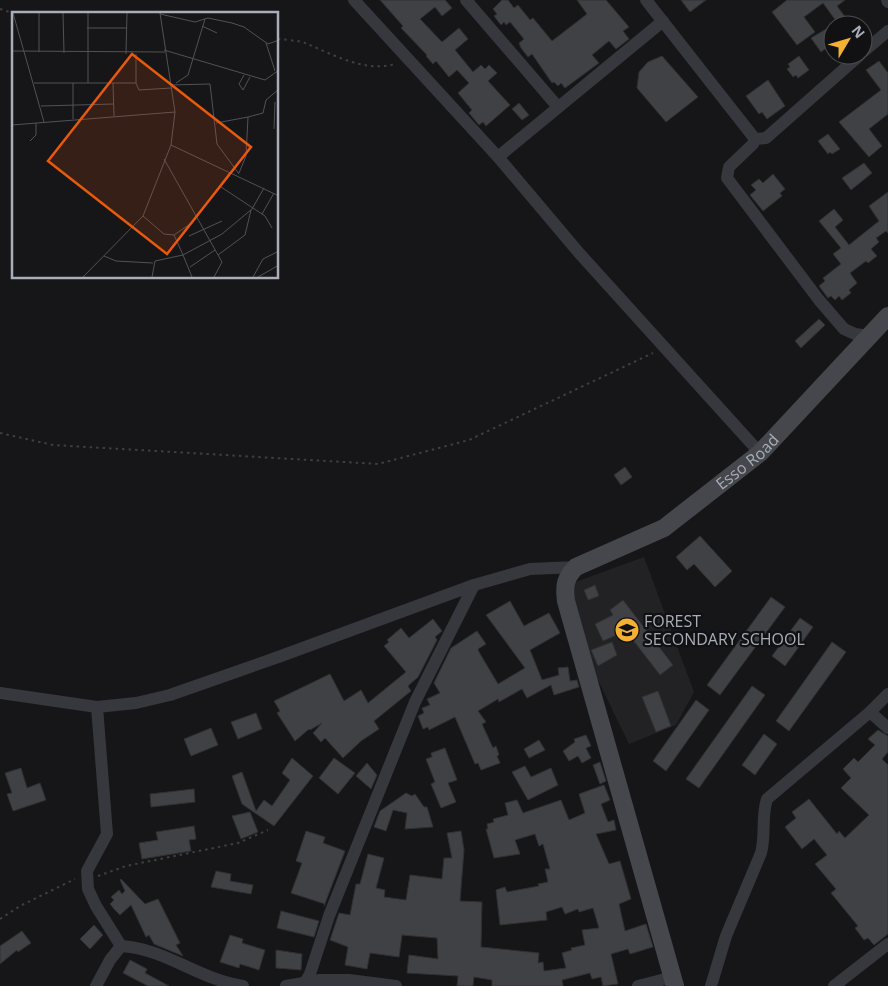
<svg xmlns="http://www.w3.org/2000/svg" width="888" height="986" viewBox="0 0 888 986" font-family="'Open Sans',sans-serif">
<rect width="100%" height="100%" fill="#161618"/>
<!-- built -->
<path fill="#222225" d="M644 557 694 692 676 725 629 744 596 676 570 584Z"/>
<!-- building -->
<g fill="#404145" stroke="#303034">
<path d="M380 0H445L452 8 442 16 435 7 420 19 442 42 459 28 468 39 455 50 473 72 481 65 485 69 489 65 497 73 488 81 510 105 486 126 483 122 479 125 469 113 472 110 458 93 469 83 457 70 449 77 436 61 433 64 426 56 427 55 401 28 403 26Z"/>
<path d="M502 0H508L514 8 518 5 530 20 533 18 552 41 587 14 577 0H606L629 27 623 31 629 39 616 49 609 41 592 55 599 63 565 88 561 83 558 86 554 82 552 83 532 54 528 57 521 48 519 43 524 39 510 22 506 25 504 22 501 25 494 16 497 14 493 9Z"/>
<path d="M681 0H706L690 12Z"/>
<path d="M787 0H845L837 6 851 25H839L823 3 804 17 815 32 797 45 772 12Z"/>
<path d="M833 25V43L821 52 811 38Z"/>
<path d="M662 56 698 97 666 122 637 88 639 72 648 62Z"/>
<path d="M799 56 809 70 798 78 796 75 793 77 787 69 790 67 788 64Z"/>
<path d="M879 61 888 73V114L869 129 882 146 869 157 839 122 881 90 866 70Z"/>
<path d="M768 80 785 106 767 119 762 112 759 114 746 96Z"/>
<path d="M519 103 529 115 522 120 512 109Z"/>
<path d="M828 134 840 149 832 154 830 152 828 154 818 141Z"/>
<path d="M864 163 872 173 851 190 842 178Z"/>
<path d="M773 174 785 189 780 193 782 196 763 211 750 195 756 190 751 185 759 179 763 183Z"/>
<path d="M888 192V233L886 231 876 238 879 242 871 249 877 256 868 263 866 261 850 273 857 283 849 290 851 293 842 300 839 296 835 300 831 296 828 298 819 286 825 281 823 278 841 264 833 254 841 248 819 221 834 209 843 220 835 227 849 245 879 221 869 206Z"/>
<path d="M819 319 825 325 801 348 795 341Z"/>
<path d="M625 467 632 477 621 485 614 475Z"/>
<path d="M700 536 732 571 715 587 694 564 687 570 676 557Z"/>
<path d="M595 585 599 596 588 600 584 590Z"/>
<path d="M771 597 785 607 720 695 707 685Z"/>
<path d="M623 600 673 665 660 675 626 631 603 641 595 624 613 615 610 610Z"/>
<path d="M510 601 524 626 549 613 560 633 530 650 542 680 559 675 558 668 568 667 570 681 577 680 579 687 554 695 551 685 527 698 522 689 499 702 498 699 478 711 486 722 482 724 493 748 496 746 499 755 497 756 500 763 481 770 478 763 475 764 455 717 429 730 428 727 423 729 418 716 424 713 422 708 430 705 427 699 440 693 434 683 451 648 477 631 486 644 478 649 479 652 498 684 525 668 486 615Z"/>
<path d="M800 618 813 627 785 666 772 656Z"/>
<path d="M433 619 442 631 435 637 437 640 418 677 408 686 411 691 374 721 379 729 361 741 343 758 325 738 321 742 313 733 322 723 310 730 309 729 295 741 277 713 280 711 274 701 330 674 344 701 361 690 368 703 406 672 384 646 389 642 387 640 401 628 409 638Z"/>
<path d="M612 642 617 655 598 666 591 650Z"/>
<path d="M832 642 846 652 789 731 776 721Z"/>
<path d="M752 686 765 695 699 788 686 779Z"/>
<path d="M658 691 671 726 656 732 642 697Z"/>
<path d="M696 700 709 710 666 771 653 761Z"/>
<path d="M256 713 262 729 238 739 231 722Z"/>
<path d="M211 728 218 745 191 756 184 739Z"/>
<path d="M878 730 888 736V752L882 759 888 765V934L874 945 868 938 864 940 855 928 858 926 831 893 836 889 815 864 827 855 814 839 802 849 785 827 796 818 792 812 809 799 837 834 839 831 845 838 869 815 841 788 851 778 843 769 854 758 858 762 875 745 868 739Z"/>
<path d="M764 734 777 744 755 775 742 765Z"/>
<path d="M586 735 591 746 586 748 591 758 582 763 578 756 569 761 563 751 575 742 574 739Z"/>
<path d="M539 740 545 750 529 758 524 749Z"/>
<path d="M445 748 457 780 448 783 456 802 441 808 431 784 435 782 426 759 432 757 431 753Z"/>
<path d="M292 758 313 776 274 826 242 804 232 776 242 772 256 811 264 800 272 806 290 780 282 773Z"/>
<path d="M334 758 355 773 338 794 319 778Z"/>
<path d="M600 762 606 781 600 784 593 765Z"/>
<path d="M367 763 377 775 371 789 356 776Z"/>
<path d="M525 766 531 777 551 768 558 785 528 800 512 772Z"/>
<path d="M21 768 27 788 40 783 46 800 13 811 7 794 12 793 5 773Z"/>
<path d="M604 785 610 800 601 804 608 822 614 820 616 830 596 834 609 864 620 861 631 899 619 904 625 931 646 924 653 947 630 954 628 949 611 954 618 984 603 986 601 977 592 979 590 973 562 980 563 986H492V980L474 977 473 986H457L458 976 407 973 409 955 438 959 437 938 402 935 399 957 370 953 367 969 345 965 348 947 330 940 339 913 350 915 356 884H360L368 854 384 858 376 888 385 890 384 897 406 900 410 875 442 879 444 858H452L447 833 461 831 464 850 460 901 482 902 481 947 539 953 538 963 543 962 544 971 566 968 562 953 572 950 571 948 585 945 582 930 599 928 593 908 579 912 578 909 565 914 562 907 546 912 547 920 500 925 496 890 505 887 507 892 539 886 538 884 548 882 545 869H550L543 844 539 846 535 834 515 840 520 854 494 858 486 829H488L487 824 494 822 493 819 508 815 505 803 517 800 523 813 561 800 569 820 585 813 579 794Z"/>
<path d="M194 789 195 802 151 807 150 794Z"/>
<path d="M406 793 412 796 415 794 424 807H427L433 827 405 829 407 813 393 810 386 831 374 827 380 811Z"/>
<path d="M250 812 258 832 241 839 232 816Z"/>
<path d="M194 826 196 839 189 840 191 851 142 859 139 843 158 840 156 832Z"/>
<path d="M306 831 325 837 323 843 345 851 324 906 325 904 291 893 302 863 296 861Z"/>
<path d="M216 871 231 874 230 881 253 885 251 894 211 887Z"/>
<path d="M121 879 145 904 158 899 180 943 176 945 183 956 154 944 149 935 146 937 131 905 120 915 114 909 110 904 114 900 111 897 119 890 122 894 125 891 120 880Z"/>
<path d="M281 911 319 921 314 937 277 928Z"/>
<path d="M94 925 103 935 90 949 80 939Z"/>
<path d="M22 931 31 943 18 952 17 950 0 964V946Z"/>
<path d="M230 935 243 939 242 943 265 950 259 970 240 964 239 968 220 962Z"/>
<path d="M276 950 302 954 301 970 276 968Z"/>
<path d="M130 960 147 969 145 973 169 986H148L123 973Z"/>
</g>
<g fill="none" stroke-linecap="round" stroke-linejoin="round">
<!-- path -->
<g stroke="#3d3f44" stroke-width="2" stroke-dasharray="2.5 4" stroke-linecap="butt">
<path d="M0 9 16 14"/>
<path d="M165 14 168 12 183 14"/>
<path d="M278 39C286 40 297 40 305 43 332 54 365 73 395 64"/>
<path d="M0 433 53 445 378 464 469 440 653 353"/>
<path d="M98 876 126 866 238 843 268 830"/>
<path d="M0 919 20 906 75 879"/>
</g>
<!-- street -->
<g stroke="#37383d" stroke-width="12">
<path d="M354 0 498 157 580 254 760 453"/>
<path d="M466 0 558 107"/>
<path d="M646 0 755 139 766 138 860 55"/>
<path d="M887 0 888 2"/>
<path d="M863 52 888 31"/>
<path d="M755 139 753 144 729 167 727 178 819 300 844 329 855 334 869 336"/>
<path d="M498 157 663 21"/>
<path d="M0 693 97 707 136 703 170 695 281 656 474 585 530 569 576 567"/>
<path d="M97 707 107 834 87 871 88 889 96 906 121 946"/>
<path d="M870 712 888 728"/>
<path d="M96 986 110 960 121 946C164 948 200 980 243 986"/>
<path d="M286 986 320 980H349L396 986"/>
<path d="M303 986 310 974 329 916 415 702 474 585"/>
<path d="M638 986 673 977"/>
<path d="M711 986 726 936 761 853C766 835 761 817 767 799L870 712 888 694"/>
<path d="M834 986 888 944"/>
</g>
<!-- secondary -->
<path stroke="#45474d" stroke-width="18" id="s1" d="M675 986 566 601C564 586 565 578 576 567L664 528 760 453 888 316"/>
</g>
<!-- icons -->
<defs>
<symbol id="school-disc" viewBox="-11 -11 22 22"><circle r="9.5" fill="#f2b134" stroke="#111113"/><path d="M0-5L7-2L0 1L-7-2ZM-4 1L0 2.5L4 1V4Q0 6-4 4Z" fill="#111"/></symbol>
</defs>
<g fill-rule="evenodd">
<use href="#school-disc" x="613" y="616" width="28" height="28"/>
</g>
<g text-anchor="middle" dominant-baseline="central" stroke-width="4.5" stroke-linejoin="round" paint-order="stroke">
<!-- street labels -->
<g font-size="16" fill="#a8adb8" stroke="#111113">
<text stroke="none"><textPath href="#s1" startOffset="640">Esso Road</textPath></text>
</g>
<!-- poi labels -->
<g font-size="16" fill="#a8adb8" stroke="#111113" text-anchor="start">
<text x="644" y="621">FOREST<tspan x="644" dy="18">SECONDARY SCHOOL</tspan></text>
</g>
</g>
<!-- overview -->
<g transform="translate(12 12)">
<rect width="266" height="266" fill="#161618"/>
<path fill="none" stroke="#505258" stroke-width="1" d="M1 1 32 110M51 1 52 41M148 2 183 10 196 6 220 11 232 15 256 32 267 28M190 14 205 21M75 16H115M254 31 263 59M152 38 253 68 267 58M0 39 153 40M27 40V1M114 42 115 1M232 63 227 72 231 78 238 65M22 71H124V42M61 71V107M76 71V1M101 71 102 104M124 71 127 78 159 76M164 71 176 63 193 7M159 73 198 72 205 132 227 162M29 94 102 92M204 111 236 105M0 113 163 100M262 117 263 90M18 129 24 123V111M159 133 267 184M152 147 210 250 202 265M218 160 181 210 162 223 171 243 210 222 240 197 252 176M227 161 234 144 236 105 251 101 254 88 267 77M209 175 253 204 260 216M250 202 262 181M131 204 152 222 162 223M177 224 210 209M206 243 233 223 239 198M92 244 104 249 141 251M178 255 203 238M71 265 131 204 159 133 163 100 148 1M140 265 143 249 171 243 180 265M241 265 251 247 267 239M246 265 267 253"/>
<path fill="#e8590c" fill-opacity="0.15" stroke="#e8590c" stroke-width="2.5" d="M120 42 239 135 155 242 36 149Z"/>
<rect width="266" height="266" fill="none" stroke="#a8adb8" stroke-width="2.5"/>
</g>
<!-- north arrow -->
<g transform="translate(848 40) rotate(52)"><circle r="24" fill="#111113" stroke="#4d4f55"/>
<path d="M0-4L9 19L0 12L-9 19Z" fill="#f2b134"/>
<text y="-8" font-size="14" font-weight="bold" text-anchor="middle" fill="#a8adb8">N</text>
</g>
</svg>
